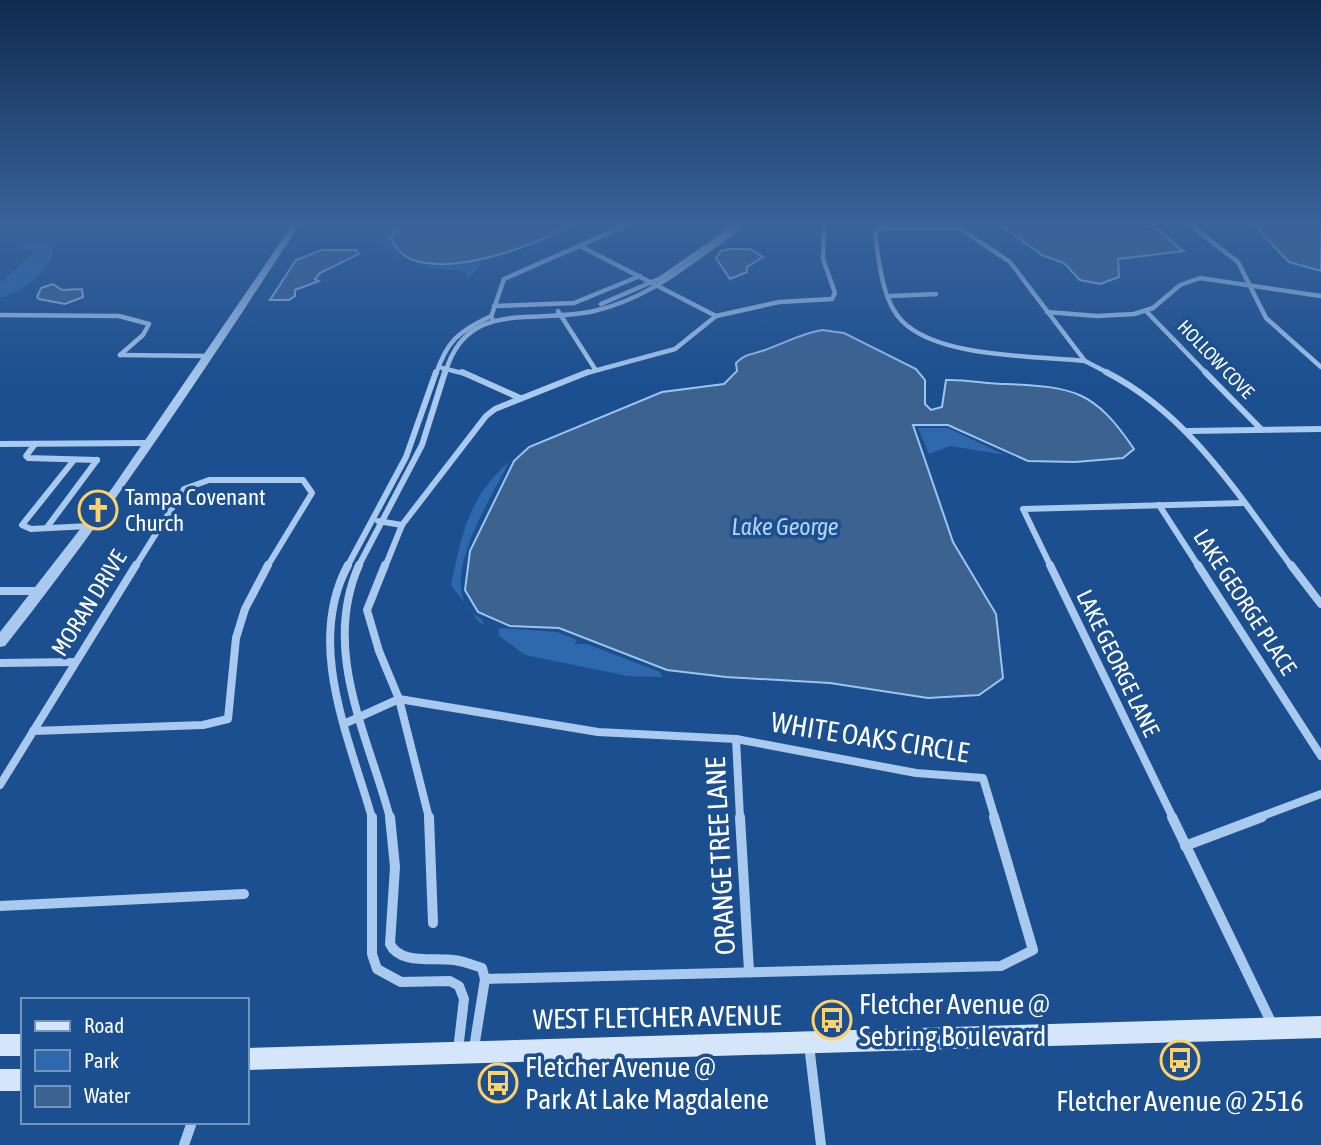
<svg xmlns="http://www.w3.org/2000/svg" width="1321" height="1145" viewBox="0 0 1321 1145" font-family="'Asap Condensed',sans-serif">
<rect width="100%" height="100%" fill="#1b4f8f"/>
<!-- green -->
<g fill="#2e69ad">
<path d="M391 224H397L388 238C399 276 452 267 481 260L478 269 467 279V271C431 269 409 267 381 244Z"/>
<path d="M32 240 53 246C55 270 20 293 0 298V283L33 253 16 245Z"/>
<path d="M918 428H948L1005 455 950 446 929 454Z"/>
<path d="M509 462C492 497 428 594 482 619L484 625 479 622 451 585C462 534 468 498 509 462Z"/>
<path d="M499 628 557 632 577 640 574 644H587L660 672 662 677 628 676 525 655 499 636Z"/>
</g>
<!-- water -->
<g fill="#3c6290" stroke="#9cc4f0" stroke-width="2">
<path d="M400 224H572C538 246 410 294 391 238Z"/>
<path d="M999 224C1032 224 1135 217 1159 230 1168 236 1173 246 1184 251L1118 259 1119 277 1100 284 1080 280 1064 263 1042 255Z"/>
<path d="M1253 224H1321V271L1289 262Z"/>
<path d="M729 249H750L763 257 747 267V272L730 279 716 258 721 251Z"/>
<path d="M322 250H356L359 254 320 273 315 279 319 281 295 290V296L289 300H270L296 260Z"/>
<path d="M53 284 62 290 82 289 83 297 65 304 39 299 37 297 41 288Z"/>
<path d="M822 330 844 333 916 369 925 380V404L931 410 942 407 946 380C966 379 986 384 1006 384 1074 387 1094 390 1134 449L1123 458 1075 462 1028 461 948 425H913L953 542 996 614 1003 678 979 695 928 698 830 683 726 677 667 670 559 628 510 626 478 612 465 590 470 551 514 461 529 447 662 392 724 384 737 371 736 363C745 354 750 355 762 351 783 344 799 334 822 330Z"/>
</g>
<g fill="none" stroke-linecap="round" stroke-linejoin="round">
<!-- minor-far3 -->
<g stroke="#a9c9ee" stroke-width="4.5">
<path d="M1189 224 1238 262 1266 318 1321 367"/>
<path d="M880 228H959L1010 262 1085 361C1036 356 938 358 902 321 882 301 879 261 875 234Z"/>
<path d="M580 246 716 316"/>
<path d="M891 296 936 294"/>
<path d="M601 304 661 278 720 237 734 224"/>
<path d="M494 306 574 303 640 276"/>
<path d="M558 311 595 369"/>
<path d="M1146 311 1207 374"/>
<path d="M1047 312 1097 316 1134 314 1153 308 1180 285 1200 278 1321 296"/>
<path d="M0 315 119 316 149 324 143 335 120 355"/>
<path d="M493 320 491 317 504 279 629 224"/>
<path d="M120 355 209 356"/>
<path d="M1085 361 1110 374"/>
<path d="M442 368 466 374"/>
<path d="M436 374C447 341 458 332 489 317"/>
<path d="M445 374C466 297 535 325 594 311 637 301 669 279 703 254 716 244 730 237 741 224"/>
<path d="M583 374 675 349 716 316 779 302 832 299 835 293 823 259 824 224"/>
</g>
<!-- minor-far2 -->
<g stroke="#a9c9ee" stroke-width="6">
<path d="M462 372 520 398"/>
<path d="M1106 372C1189 414 1238 495 1292 567"/>
<path d="M1205 372 1261 429"/>
<path d="M1188 431 1321 429"/>
<path d="M0 444 147 443"/>
<path d="M35 444 26 456 28 458 97 460"/>
<path d="M74 460 22 525 31 529 89 526"/>
<path d="M1159 505 1199 567"/>
<path d="M378 521 402 525"/>
<path d="M48 526 97 460"/>
<path d="M135 567 184 489 209 480H303L312 493 267 567"/>
<path d="M347 567 406 457 436 372"/>
<path d="M358 567 422 445 445 372"/>
<path d="M385 567 402 525 486 416 495 409 588 372"/>
<path d="M1051 567 1023 509 1244 503"/>
</g>
<!-- minor-far1 -->
<g stroke="#a9c9ee" stroke-width="8">
<path d="M348 565C305 644 350 740 372 818"/>
<path d="M359 565C321 651 368 735 390 818"/>
<path d="M385 565 367 610 379 651 399 699 429 818"/>
<path d="M1050 565 1173 818"/>
<path d="M1198 565 1321 756"/>
<path d="M1291 565 1321 604"/>
<path d="M0 591H42"/>
<path d="M0 663 75 662"/>
<path d="M399 699 598 732 736 739 916 773 983 778 995 818"/>
<path d="M346 723 399 699"/>
<path d="M33 731 203 725 228 719 236 638 245 609 268 565"/>
<path d="M736 739 740 818"/>
<path d="M0 785 136 565"/>
<path d="M1257 818 1321 794"/>
</g>
<!-- minor -->
<g stroke="#a9c9ee" stroke-width="10">
<path d="M372 817V954L377 969 401 982 450 981 459 986 464 999 458 1050"/>
<path d="M390 817 395 867 390 944C400 965 434 957 454 960 463 961 473 965 482 968L485 979 474 1048"/>
<path d="M429 817 433 923"/>
<path d="M740 817 749 971"/>
<path d="M1172 817 1272 1024"/>
<path d="M1185 846 1262 817"/>
<path d="M0 906 244 894"/>
<path d="M485 979 1001 966 1033 950 994 817"/>
<path d="M809 1045 821 1145"/>
<path d="M184 1145 192 1122"/>
</g>
<!-- tertiary -->
<path fill="#a9c9ee" fill-rule="evenodd" d="M293 224H300C206 368 112 511 5 646L0 647V632L113 487Z"/>
<!-- secondary -->
<g fill="#d6e6fa" fill-rule="evenodd">
<path d="M1321 1016V1038L247 1070V1048Z"/>
<rect x="0" y="1034" width="23" height="22"/>
<rect x="0" y="1069" width="23" height="22"/>
</g>
</g>
<!-- sky -->
<linearGradient id="sky" x2="0" y2="1"><stop stop-color="#0f2b4f"/><stop offset="0.58" stop-color="#39639b"/><stop offset="1" stop-color="#39639b" stop-opacity="0"/></linearGradient>
<rect width="1321" height="385" fill="url(#sky)"/>
<!-- icons -->
<defs>
<symbol id="church-ring" viewBox="-11 -11 22 22"><circle r="9.5" fill="#1b4f8f" stroke="#ffd166" stroke-width="1.5"/><path d="M-1.2-6h2.4v3.5h3.3v2.4h-3.3V6h-2.4V-.1h-3.3v-2.4h3.3Z" fill="#ffd166"/></symbol>
<symbol id="bus-ring" viewBox="-11 -11 22 22"><circle r="9.5" fill="#1b4f8f" stroke="#ffd166" stroke-width="1.5"/><path d="M-5-6H5V4H4V6H2V4H-2V6H-4V4H-5ZM-3.5-4V0h7V-4ZM-3.5 1.2v1.5H-2V1.2ZM2 1.2v1.5H3.5V1.2Z" fill="#ffd166"/></symbol>
</defs>
<g fill-rule="evenodd">
<use href="#church-ring" x="76" y="488" width="44" height="44"/>
<use href="#bus-ring" x="810" y="998" width="44" height="44"/>
<use href="#bus-ring" x="1158" y="1038" width="44" height="44"/>
<use href="#bus-ring" x="476" y="1061" width="44" height="44"/>
</g>
<g text-anchor="middle" dominant-baseline="central" stroke-width="7" stroke-linejoin="round" paint-order="stroke">
<!-- far-street labels -->
<g font-size="19" fill="#fff" stroke="#1b4f8f">
<text transform="translate(1216 359) rotate(46)">HOLLOW COVE</text>
</g>
<!-- poi labels -->
<g font-size="23" fill="#fff" stroke="#1b4f8f" text-anchor="start">
<text x="125" y="497">Tampa Covenant<tspan x="125" dy="26">Church</tspan></text>
</g>
<!-- street labels -->
<g font-size="23" fill="#fff" stroke="#1b4f8f">
<text transform="translate(1245 602) rotate(57)">LAKE GEORGE PLACE</text>
<text transform="translate(89 603) rotate(-58)">MORAN DRIVE</text>
<text transform="translate(1118 663) rotate(64)">LAKE GEORGE LANE</text>
</g>
<!-- water labels -->
<g font-size="24" font-style="italic" fill="#b5d3f5" stroke="#1b4f8f">
<text x="785" y="526">Lake George</text>
</g>
<!-- near-street labels -->
<g font-size="28" fill="#fff" stroke="#1b4f8f">
<text transform="translate(870 737) rotate(9)">WHITE OAKS CIRCLE</text>
<text transform="translate(720 856) rotate(-93)">ORANGE TREE LANE</text>
<text transform="translate(657 1017) rotate(-1)">WEST FLETCHER AVENUE</text>
</g>
<!-- near-poi labels -->
<g font-size="28" fill="#fff" stroke="#1b4f8f" text-anchor="start">
<text x="859" y="1004">Fletcher Avenue @<tspan x="859" dy="32">Sebring Boulevard</tspan></text>
<text x="525" y="1067">Fletcher Avenue @<tspan x="525" dy="32">Park At Lake Magdalene</tspan></text>
<text x="1180" y="1101" text-anchor="middle">Fletcher Avenue @ 2516</text>
</g>
</g>
<!-- legend -->
<rect x="21" y="998" width="228" height="126" fill="#1b4f8f" stroke="#7695bc" stroke-width="2"/>
<rect x="35" y="1021" width="35" height="10" fill="#d6e6fa" stroke="#7695bc" stroke-width="2"/>
<text x="84" y="1033" font-size="21" fill="#ffffff">Road</text>
<rect x="35" y="1050" width="35" height="21" fill="#2e69ad" stroke="#7695bc" stroke-width="2"/>
<text x="84" y="1068" font-size="21" fill="#ffffff">Park</text>
<rect x="35" y="1086" width="35" height="21" fill="#3c6290" stroke="#7695bc" stroke-width="2"/>
<text x="84" y="1103" font-size="21" fill="#ffffff">Water</text>
</svg>
